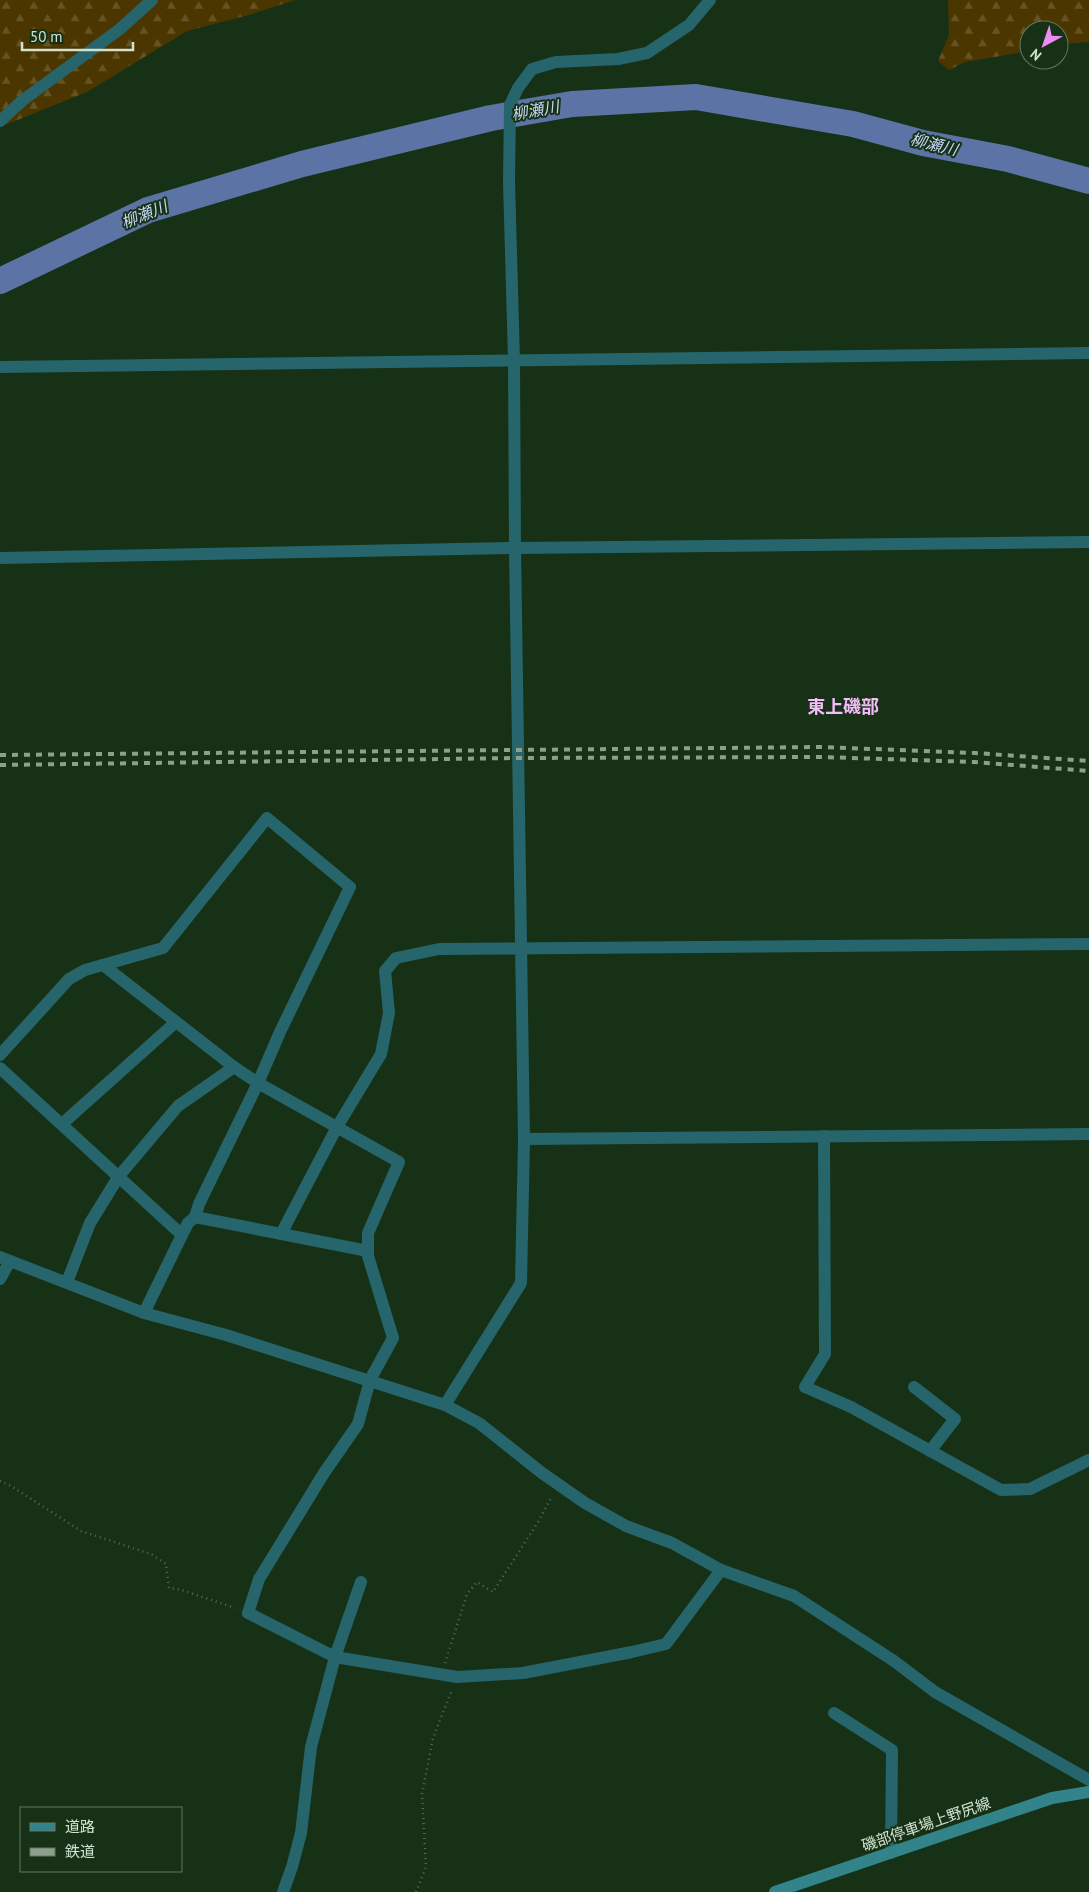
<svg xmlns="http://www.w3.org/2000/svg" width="1089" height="1892" viewBox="0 0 1089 1892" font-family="'PT Sans','Noto Sans JP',sans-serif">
<defs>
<pattern id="forest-firs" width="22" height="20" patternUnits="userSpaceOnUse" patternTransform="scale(1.25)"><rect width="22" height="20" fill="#4c3600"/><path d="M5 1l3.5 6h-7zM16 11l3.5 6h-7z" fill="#655324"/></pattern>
</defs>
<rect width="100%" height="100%" fill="#173116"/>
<!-- forest -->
<g fill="url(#forest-firs)">
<path d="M0 0H295L249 15 187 31 87 92 0 127Z"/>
<path d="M948 0H1089V42L1059 44V30H1029V51L965 62 949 70 938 61 949 35Z"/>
</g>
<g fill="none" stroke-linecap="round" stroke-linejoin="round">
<!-- river -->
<path stroke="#5b74a5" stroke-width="26" d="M0 281 148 210 302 164 491 118 572 104 696 97 853 124 923 143 1008 159 1089 181"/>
<!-- path -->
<g stroke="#556c54" stroke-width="2.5" stroke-dasharray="1 4" stroke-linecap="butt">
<path d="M0 1481 11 1486 81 1531 151 1554 166 1564 169 1588 182 1590 235 1608"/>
<path d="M445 1663 467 1594 477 1582 493 1592 538 1522 552 1496"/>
<path d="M416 1892 426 1867 422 1794 433 1738 452 1690"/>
</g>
<!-- minor -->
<g stroke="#26656b" stroke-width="12">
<path d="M510 105 518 88 532 69 556 62 618 59 647 53 689 25 710 0"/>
<path d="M0 121 23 100 120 29 152 0"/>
<path d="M0 367 1089 353"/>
<path d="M515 548 1089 542"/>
<path d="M103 965 234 1067"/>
<path d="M0 1055 69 979 85 970 163 948 267 818 350 887 280 1032 258 1083 199 1204 195 1217 188 1223 182 1235 144 1313"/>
<path d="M0 1068 182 1235"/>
<path d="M62 1124 176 1022"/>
<path d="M824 1136 825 1354 805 1387 851 1407 1001 1490 1030 1489 1089 1460"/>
<path d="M524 1139 1089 1134"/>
<path d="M195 1217 368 1251"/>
<path d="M281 1234 337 1127 381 1054 389 1013 385 971 396 958 439 949 1089 944"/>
<path d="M0 1257 144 1313 226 1335 445 1405 479 1423 542 1473 585 1503 626 1526 672 1543 721 1570 794 1596 894 1661 935 1692 1089 1780"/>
<path d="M0 1279 10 1261"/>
<path d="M67 1282 90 1223 119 1176 178 1106 234 1067 258 1083 399 1162 368 1233V1256L393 1338 370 1380 358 1424 324 1473 259 1579 248 1613 335 1657 311 1747 301 1833 292 1867 283 1892"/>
<path d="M914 1387 955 1419 930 1451"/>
<path d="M361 1582 335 1657 457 1677 523 1673 632 1652 666 1644 721 1570"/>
<path d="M834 1713 892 1750 891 1853"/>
</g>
<!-- tertiary -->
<g stroke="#26656b" stroke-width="12">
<path d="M0 558 515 548"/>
<path d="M445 1405 521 1283 524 1139 515 548 514 360 509 182 510 105"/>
</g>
<!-- secondary -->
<path stroke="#32838a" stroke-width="12" d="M775 1892 1052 1798 1089 1792"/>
<!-- rail -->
<g stroke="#8ca08b" stroke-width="4" stroke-dasharray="6 6" stroke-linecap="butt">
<path d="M0 755 822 747 975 753 1089 761"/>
<path d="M0 765 518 758 822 757 974 762 1089 771"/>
</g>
</g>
<g text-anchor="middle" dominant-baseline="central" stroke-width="4" stroke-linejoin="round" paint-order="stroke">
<!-- street labels -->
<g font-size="15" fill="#d2e2d1" stroke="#173116">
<text transform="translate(926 1824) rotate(-19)">磯部停車場上野尻線</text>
</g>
<!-- water labels -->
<g font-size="16" font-style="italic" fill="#c8d8f6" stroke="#173116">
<text transform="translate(535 110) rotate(-10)">柳瀬川</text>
<text transform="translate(934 144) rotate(14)">柳瀬川</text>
<text transform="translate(144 214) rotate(-22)">柳瀬川</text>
</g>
<!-- quarter labels -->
<g font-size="18" font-weight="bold" fill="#f3bdf9" stroke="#173116">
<text x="843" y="706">東上磯部</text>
</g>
</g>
<!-- legend -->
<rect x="20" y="1807" width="162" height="65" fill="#173116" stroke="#627861"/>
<rect x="30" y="1823" width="25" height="8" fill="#32838a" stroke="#627861"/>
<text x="65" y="1832" font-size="15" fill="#d2e2d1">道路</text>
<rect x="30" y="1848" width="25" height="8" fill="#8ca08b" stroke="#627861"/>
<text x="65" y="1857" font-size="15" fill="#d2e2d1">鉄道</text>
<!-- north arrow -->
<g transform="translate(1044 45) rotate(220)"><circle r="24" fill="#173116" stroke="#627861"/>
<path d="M0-4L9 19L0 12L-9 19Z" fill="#ed8cf9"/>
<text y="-8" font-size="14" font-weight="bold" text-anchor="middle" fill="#d2e2d1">N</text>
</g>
<!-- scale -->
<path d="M22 42v8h111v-8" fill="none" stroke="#d2e2d1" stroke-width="2.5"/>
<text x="30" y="42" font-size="15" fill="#d2e2d1" stroke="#173116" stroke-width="4" paint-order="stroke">50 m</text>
</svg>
